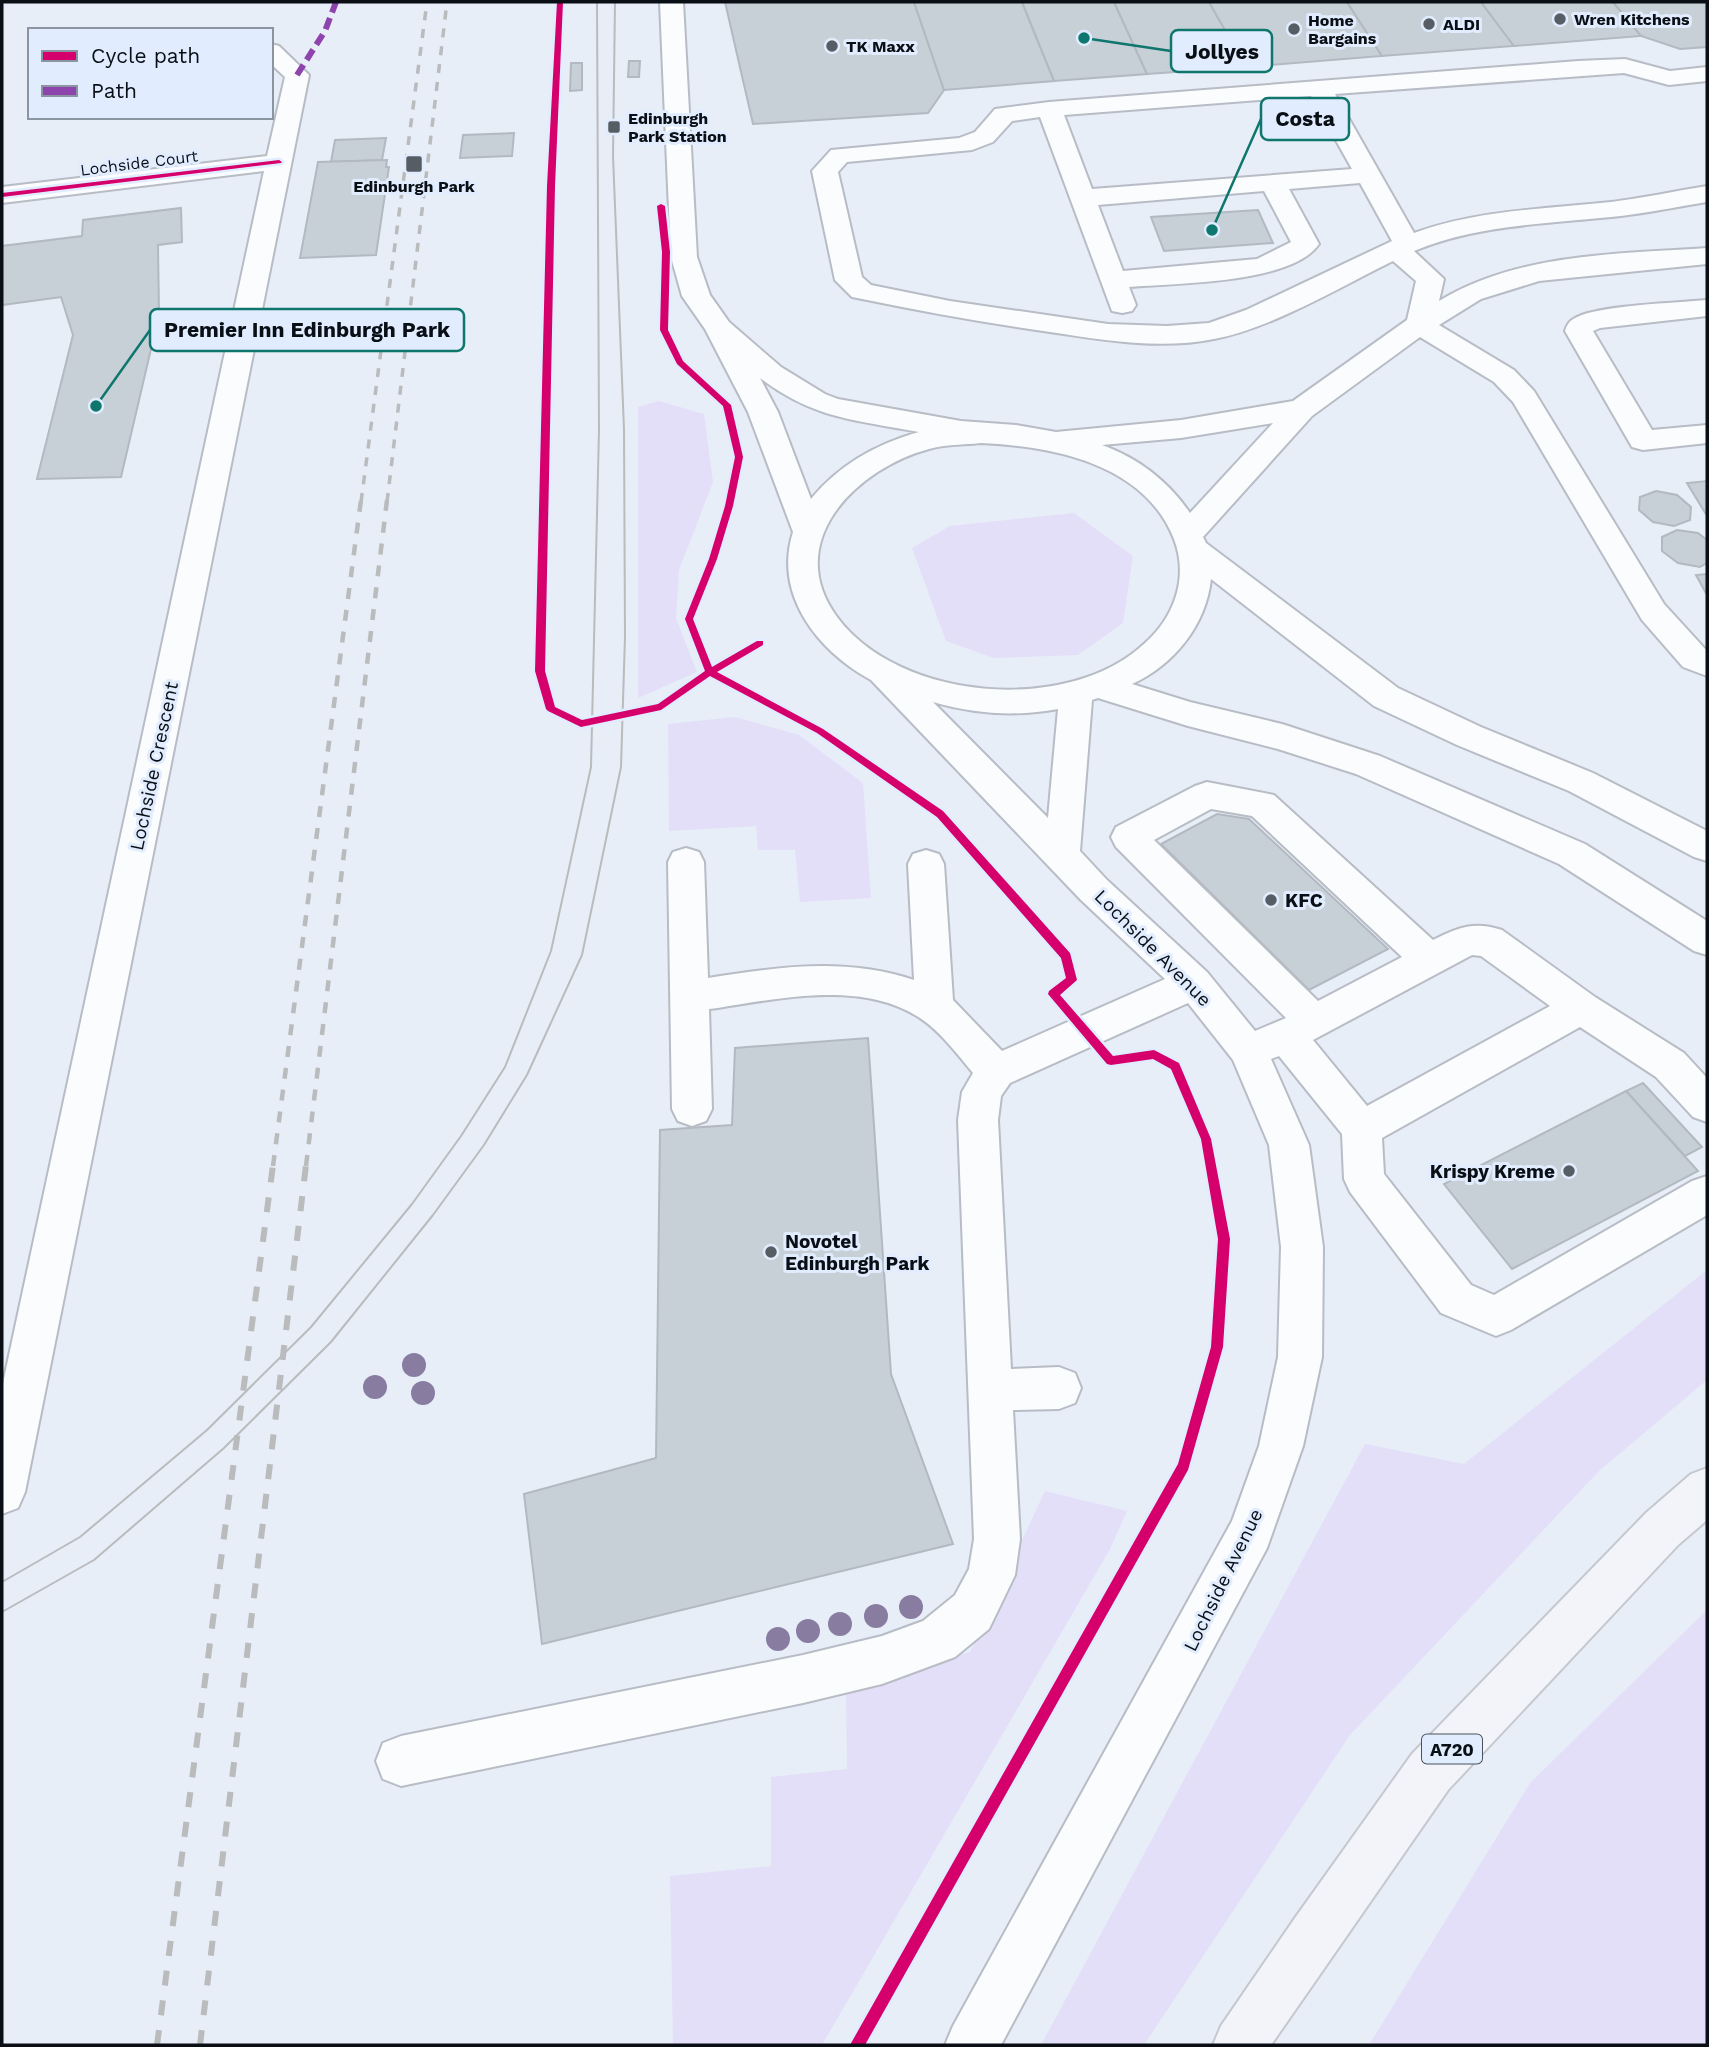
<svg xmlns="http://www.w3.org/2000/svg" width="1709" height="2047" viewBox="0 0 1709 2047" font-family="'Work Sans',sans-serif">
<rect width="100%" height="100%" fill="#e7eef8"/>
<!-- green -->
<g fill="#e3dff8">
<path d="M659 401 704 414 713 482 679 570 676 618 697 672 638 698V407Z"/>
<path d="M1074 513 1133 556 1123 623 1078 655 994 658 946 641 912 548 950 526Z"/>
<path d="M735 717 799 735 863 783 871 898 800 902 795 850H758L756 826 669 831 668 724Z"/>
<path d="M1707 1270V1380L1599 1471 1350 1735 1144 2045H1041L1365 1444 1464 1464Z"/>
<path d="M1045 1491 1127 1511 1110 1549 822 2045H673L670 1876 771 1866V1777L847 1769 846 1687 970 1652Z"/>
<path d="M1707 1610V2045H1369L1530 1783Z"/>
</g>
<!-- building -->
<g fill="#c8d0d7" stroke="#b2b9c0" stroke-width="2">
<path d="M725 2H914L944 90 928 113 753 124Z"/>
<path d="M914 2H1022L1054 81 944 90Z"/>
<path d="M1022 2H1114L1147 74 1054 81Z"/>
<path d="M1114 2H1209L1246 67 1147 74Z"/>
<path d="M1209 2H1347L1382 56 1246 67Z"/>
<path d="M1347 2H1481L1514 46 1382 56Z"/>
<path d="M1481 2H1613L1641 36 1514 46Z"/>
<path d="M1613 2H1707V47L1680 49 1641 36Z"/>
<path d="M629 61H640L639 77H628Z"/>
<path d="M571 63H582V90L570 91Z"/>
<path d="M514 133 512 156 460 158 463 135Z"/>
<path d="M386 138 382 160 331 162 335 140Z"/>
<path d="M387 160 386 167H389L376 255 300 258 318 162Z"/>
<path d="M181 208 182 242 158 245 159 315 121 477 37 479 73 335 61 297 2 305V246L82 236 83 220Z"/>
<path d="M1258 210 1273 243 1164 251 1151 217Z"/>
<path d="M1707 481V516L1687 483Z"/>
<path d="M1656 491 1677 495 1691 507 1690 520 1674 526 1653 522 1639 510 1640 497Z"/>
<path d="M1677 530 1698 533 1707 540V563L1700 567 1678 563 1662 551V537Z"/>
<path d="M1707 574V595L1696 575Z"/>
<path d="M1217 814 1249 819 1388 949 1309 990 1161 844Z"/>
<path d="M868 1038 891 1374 953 1544 542 1644 524 1494 656 1458 660 1130 732 1125 735 1048Z"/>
<path d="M1643 1083 1702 1147 1685 1156 1626 1091Z"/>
<path d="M1626 1091 1698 1171 1512 1269 1444 1184Z"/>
</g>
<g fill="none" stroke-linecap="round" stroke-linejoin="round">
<defs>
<g id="minor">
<path d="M660 2H683L697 257 710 295 729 322 781 367 825 394 838 399 961 421 1016 425 1056 432 1181 420 1293 401 1407 320 1416 281 1393 261C1340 287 1272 328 1214 339 1160 350 1103 340 1050 332 987 323 925 312 862 299L852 297 835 280 812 171 831 150 959 138 975 132 995 109 1049 102 1578 61 1625 59 1670 71 1707 67V81L1669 85 1624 73 1335 94 1414 233C1477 210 1545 209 1611 202 1643 198 1675 191 1707 186V202C1675 207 1643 214 1611 217 1544 224 1476 225 1414 251L1444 279 1439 301C1517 253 1619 254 1707 248V264L1539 281 1481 299 1439 325 1514 370 1534 391 1664 604 1707 651V676L1683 667 1642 620 1513 402 1494 382 1420 337 1312 416 1203 537 1206 543 1398 688 1481 727 1593 773 1707 831V861L1694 857 1569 791 1457 745 1374 706 1211 579C1206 625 1174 665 1132 684L1190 702 1282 724 1380 756 1585 844 1707 921V955L1694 951 1559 864 1356 774 1278 749 1188 726 1098 698 1092 700 1080 851 1107 880 1207 972 1255 1031 1286 1018 1116 847 1111 837 1116 827 1195 786 1207 782 1274 795 1433 940C1458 927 1475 921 1502 930L1595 997 1684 1053 1707 1078V1122L1693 1117 1656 1077 1580 1027 1382 1138 1384 1174 1471 1285 1494 1295 1692 1181 1707 1176V1215L1511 1330 1496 1336 1441 1313 1350 1192 1344 1179 1342 1134 1279 1056 1271 1059 1309 1145 1323 1247 1322 1357 1303 1446 1267 1548 1001 2045H945L953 2026 1232 1521 1259 1446 1278 1357 1281 1247 1269 1145 1233 1060 1188 1003 1010 1083 1001 1096 998 1120 1011 1369 1059 1367 1075 1373 1081 1388 1075 1403 1059 1409 1013 1410 1020 1539 1015 1575 989 1629 955 1657 882 1684 803 1703 401 1786 383 1779 376 1761 383 1743 401 1736 803 1655 882 1636 923 1621 955 1595 969 1569 974 1539 958 1120 962 1092 973 1073C957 1054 941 1032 920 1018 863 980 781 998 718 1008L709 1009 712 1109 706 1121 692 1126 678 1121 672 1109 668 862 673 852 686 848 699 852 704 862 708 978C777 967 846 957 914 980L908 864 913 854 926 850 939 854 944 864 953 1000 1002 1051 1165 979 1081 900 871 680C818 651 773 595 793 532L748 412 705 329 682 296 671 257ZM1311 96 1352 169 1092 189 1064 115ZM1040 117 1112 311 1122 313 1132 311 1136 305 1129 287C1175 283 1292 284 1319 244L1289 189 1360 183 1392 241 1246 310 1209 323 1167 326 1108 324 950 301 871 285 862 277 838 172 847 162 972 150 993 142 1012 121ZM1264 191 1291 242 1257 259 1123 271 1098 205ZM760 378C814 419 855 420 919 432 876 444 839 465 811 499L778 412ZM1273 423 1190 513C1168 481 1138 458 1102 445L1181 438ZM981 443C1052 446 1144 463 1174 539 1189 578 1174 618 1144 644 1068 715 899 701 837 617 781 541 858 468 929 449 946 444 964 445 981 443ZM933 702C975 714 1016 717 1058 709L1048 818ZM1211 809 1252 816 1402 957 1318 1001 1154 840ZM1472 955 1481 956 1550 1006 1367 1106 1313 1040Z"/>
<path d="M271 44 279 46 309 75 25 1492 18 1508 2 1514V1388L264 171 2 203V187L267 156 285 77 271 64Z"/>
<path d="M1707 300V316L1600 328 1593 331 1652 430 1707 425V443L1643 450 1632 447 1565 331C1567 325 1569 321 1575 318 1599 305 1676 303 1707 300Z"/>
</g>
<path id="major" d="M1707 1468V1520L1678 1545 1448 1790 1271 2045H1213L1221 2026 1295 1918 1412 1754 1646 1513 1691 1474Z"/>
</defs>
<!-- minor casing -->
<use href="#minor" stroke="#b7bcc5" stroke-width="4"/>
<!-- major casing -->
<use href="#major" stroke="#c5c9ce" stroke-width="4"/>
<!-- minor -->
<use href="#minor" fill="#fbfcfe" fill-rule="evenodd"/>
<!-- major -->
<use href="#major" fill="#f3f4f9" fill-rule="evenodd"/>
<!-- tram -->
<g stroke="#b9bbbd" stroke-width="2">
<path d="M2 1582 80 1537 207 1430 311 1327 412 1204 461 1136 505 1067 551 951 591 767 599 430 597 2"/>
<path d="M2 1612 94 1560 224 1448 331 1342 433 1215 484 1145 527 1075 582 955 621 767 625 636 624 429 613 156 615 2"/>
</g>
<!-- rail-far2 -->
<g stroke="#b9bbbd" stroke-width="3.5" stroke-dasharray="9 9" stroke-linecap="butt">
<path d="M361 502 427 2"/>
<path d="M387 502 447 2"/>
</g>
<!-- rail-far1 -->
<g stroke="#b9bbbd" stroke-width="4.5" stroke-dasharray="11 11" stroke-linecap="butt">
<path d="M273 1166 361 500"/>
<path d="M306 1166 387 500"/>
</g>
<!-- rail -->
<g stroke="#b9bbbd" stroke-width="6" stroke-dasharray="15 15" stroke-linecap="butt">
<path d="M157 2045 273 1165"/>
<path d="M200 2045 306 1165"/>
</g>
<!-- quiet -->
<path stroke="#8e44ad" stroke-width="6" stroke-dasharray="12 6" stroke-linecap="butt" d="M297 75 325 31 336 2"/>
<defs>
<g id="cycleway">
<path d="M557 2H563L555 186 545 671 555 707 582 720 658 704 705 671 685 619 709 559 725 506 735 457 723 406 677 364 660 330 662 252 657 206 661 204 665 206 670 252 668 330 683 361 731 405 743 457 733 506 717 559 693 619 712 667 757 641H763V645L717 672 823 729 943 811 1070 953 1077 980 1060 995 1113 1056 1154 1050 1179 1063 1211 1139 1230 1239 1223 1347 1188 1470 865 2045H850L1178 1464 1211 1347 1218 1239 1201 1139 1171 1069 1153 1059 1111 1065 1107 1064 1048 994 1049 991 1066 978 1061 958 937 817 817 733 710 676 661 710 581 727 548 711 546 709 535 671 547 186Z"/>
<path d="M279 160 282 162 281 163 2 197V193Z"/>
</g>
</defs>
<!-- cycleway casing -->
<use href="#cycleway" stroke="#e1edfe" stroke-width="5"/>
<!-- cycleway -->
<use href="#cycleway" fill="#d6006c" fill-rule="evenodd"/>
</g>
<!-- trees -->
<g fill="#887ca1">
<circle cx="414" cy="1365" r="12"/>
<circle cx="375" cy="1387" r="12"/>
<circle cx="423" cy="1393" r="12"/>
<circle cx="911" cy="1607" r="12"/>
<circle cx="876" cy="1616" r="12"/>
<circle cx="840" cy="1624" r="12"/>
<circle cx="808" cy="1631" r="12"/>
<circle cx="778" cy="1639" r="12"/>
</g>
<!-- markers -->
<g fill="#575d65" stroke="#e1edfe" stroke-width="2.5">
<circle cx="1560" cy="19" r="7"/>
<circle cx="1429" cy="24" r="7"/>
<circle cx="1294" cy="29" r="7"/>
<circle cx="832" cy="46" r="7"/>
<rect x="607" y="120" width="14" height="14" rx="3.5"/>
<rect x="405" y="155" width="18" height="18" rx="3.5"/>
<circle cx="1271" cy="900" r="7"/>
<circle cx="1569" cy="1171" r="7"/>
<circle cx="771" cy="1252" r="7"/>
</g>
<g text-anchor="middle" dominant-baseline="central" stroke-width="6" stroke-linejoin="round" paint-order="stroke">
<!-- far-poi labels -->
<g font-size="16" font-weight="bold" fill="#0a0f16" stroke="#e1edfe" text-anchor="start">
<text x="1574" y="19">Wren Kitchens</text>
<text x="1308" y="20">Home<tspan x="1308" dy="18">Bargains</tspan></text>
<text x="1443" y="24">ALDI</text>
<text x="846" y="46">TK Maxx</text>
<text x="628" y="118">Edinburgh<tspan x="628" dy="18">Park Station</tspan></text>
<text x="414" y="186" text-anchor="middle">Edinburgh Park</text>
</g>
<!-- far-street labels -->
<g font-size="16" fill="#0a0f16" stroke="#e1edfe">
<text transform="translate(139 163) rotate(-7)">Lochside Court</text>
</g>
<!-- shield labels -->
<rect fill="#e1edfe" stroke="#4a525c" stroke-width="2" x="1422" y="1734.5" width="60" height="29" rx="5"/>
<g font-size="18" font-weight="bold" fill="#0a0f16">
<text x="1452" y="1749">A720</text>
</g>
<!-- street labels -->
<g font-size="19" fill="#0a0f16" stroke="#e1edfe">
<text transform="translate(154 766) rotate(-78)">Lochside Crescent</text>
<text transform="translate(1153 948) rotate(45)">Lochside Avenue</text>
<text transform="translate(1223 1580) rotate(-64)">Lochside Avenue</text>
</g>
<!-- poi labels -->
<g font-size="19" font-weight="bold" fill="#0a0f16" stroke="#e1edfe" text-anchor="start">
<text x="1285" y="900">KFC</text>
<text x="1555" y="1171" text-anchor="end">Krispy Kreme</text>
<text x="785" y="1241">Novotel<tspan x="785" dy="22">Edinburgh Park</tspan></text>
</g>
</g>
<!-- callouts -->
<path fill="none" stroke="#0f766e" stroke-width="2.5" d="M1084 38L1171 51M1212 230L1261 119M96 406L150 330"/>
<g fill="#0f766e" stroke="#e1edfe" stroke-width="2.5">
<circle cx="1084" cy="38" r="7"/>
<circle cx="1212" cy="230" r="7"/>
<circle cx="96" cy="406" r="7"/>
</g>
<g fill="#e1edfe" stroke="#0f766e" stroke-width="2.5">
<rect x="1171" y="30" width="101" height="42" rx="7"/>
<rect x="1261" y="98" width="88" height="42" rx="7"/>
<rect x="150" y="309" width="314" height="42" rx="7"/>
</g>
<g font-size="21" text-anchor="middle" font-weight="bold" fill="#0a0f16">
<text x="1222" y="59">Jollyes</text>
<text x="1305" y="126">Costa</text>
<text x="307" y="337">Premier Inn Edinburgh Park</text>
</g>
<!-- border -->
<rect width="1709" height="2047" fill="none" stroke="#0a0f16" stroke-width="7"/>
<!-- legend -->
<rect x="28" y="28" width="245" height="91" fill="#e1edfe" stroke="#8b94a1" stroke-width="2"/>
<rect x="42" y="51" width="35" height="10" fill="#d6006c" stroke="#8b94a1" stroke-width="2"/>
<text x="91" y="63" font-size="21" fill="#0a0f16">Cycle path</text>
<rect x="42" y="86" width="35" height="10" fill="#8e44ad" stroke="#8b94a1" stroke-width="2"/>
<text x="91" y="98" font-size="21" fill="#0a0f16">Path</text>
</svg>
